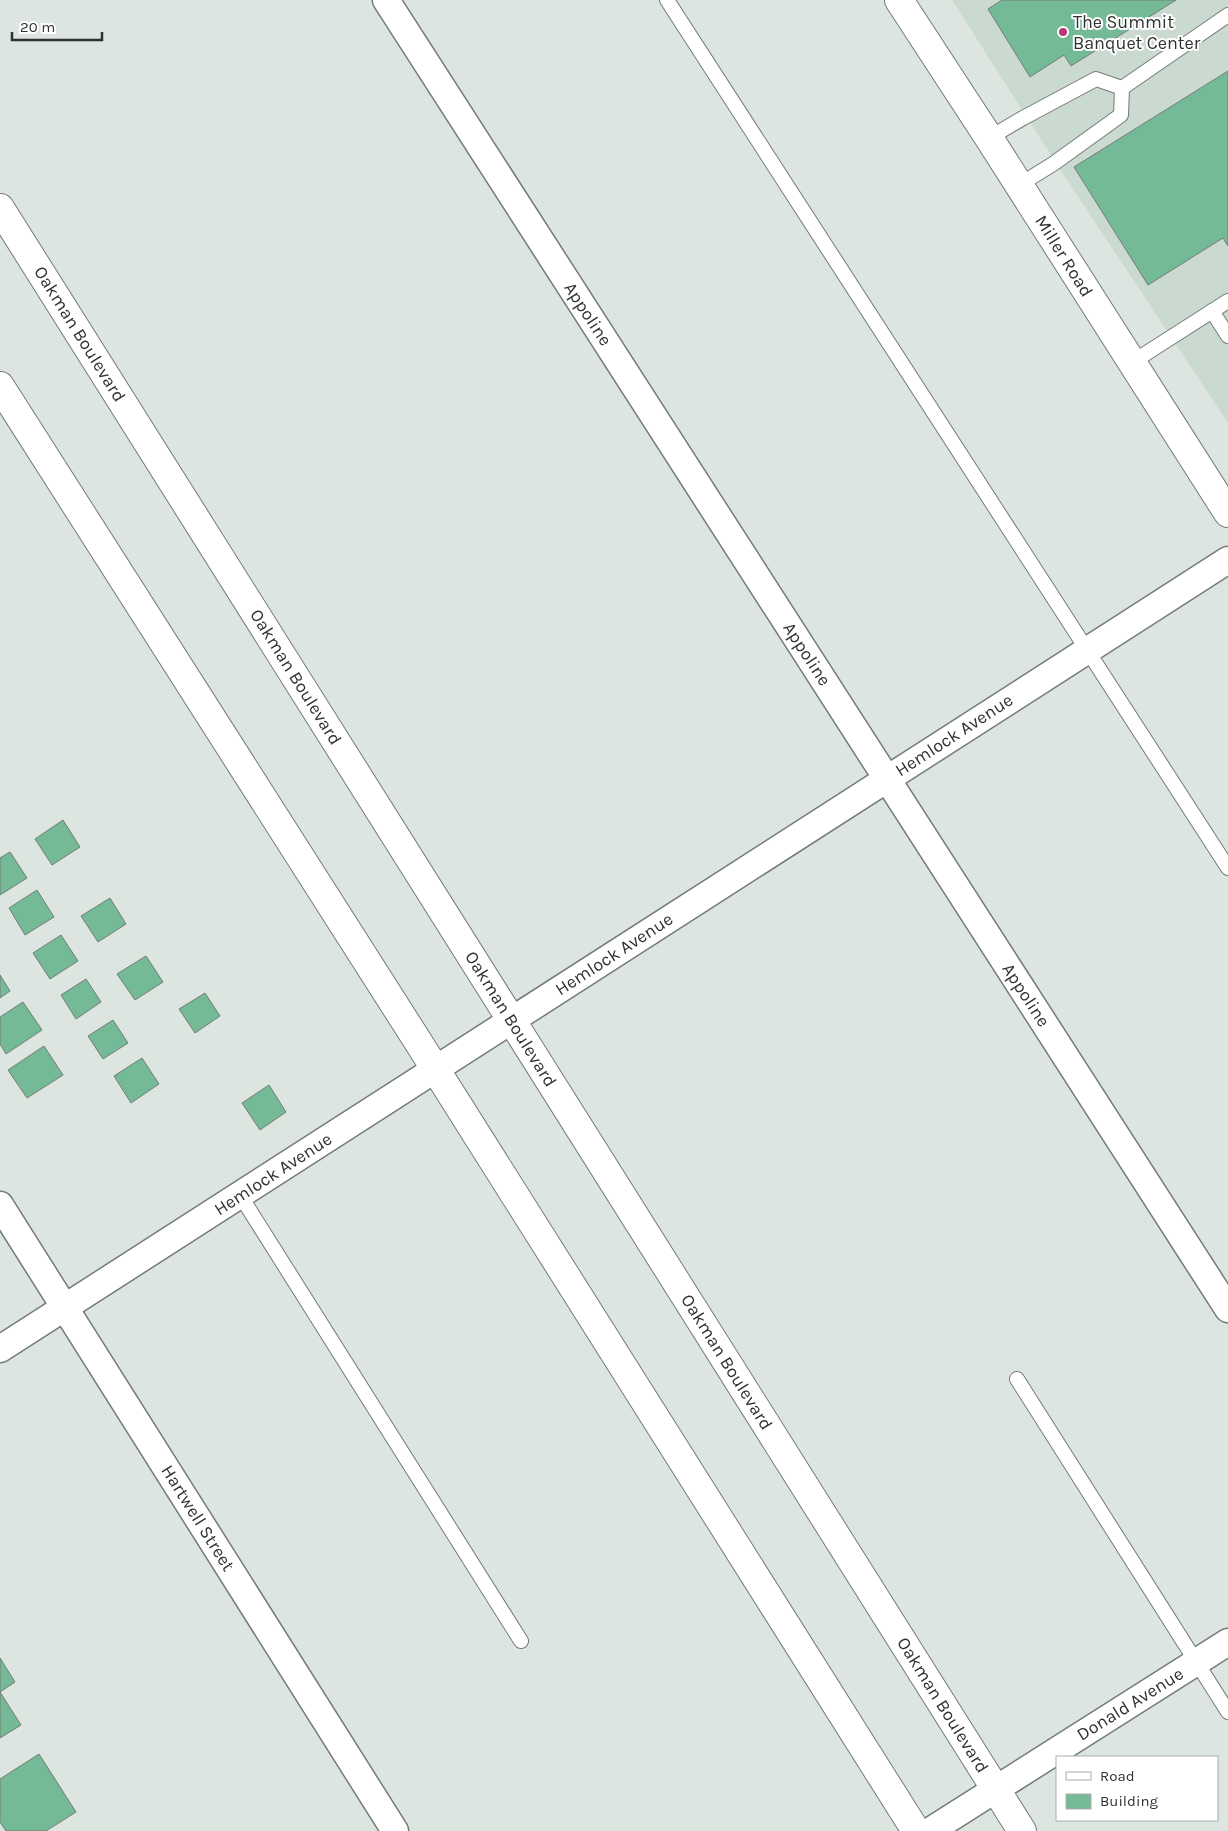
<svg xmlns="http://www.w3.org/2000/svg" width="1228" height="1831" viewBox="0 0 1228 1831" font-family="Karla,sans-serif">
<rect width="100%" height="100%" fill="#dde5e0"/>
<!-- built -->
<path fill="#cbdad1" d="M952 0H1228V423L1063 174Z"/>
<!-- building -->
<g fill="#75ba97" stroke="#757c78">
<path d="M1002 0H1176L1071 66 1064 55 1030 77 988 9Z"/>
<path d="M1228 71V246L1223 238 1148 285 1074 167Z"/>
<path d="M63 820 80 847 52 865 35 839Z"/>
<path d="M10 852 27 878 0 895V858Z"/>
<path d="M37 890 54 917 25 935 9 908Z"/>
<path d="M110 898 126 924 98 942 81 916Z"/>
<path d="M61 935 78 961 50 979 33 953Z"/>
<path d="M146 956 163 982 135 1000 117 974Z"/>
<path d="M0 975 10 991 0 998Z"/>
<path d="M86 979 101 1002 76 1019 61 995Z"/>
<path d="M205 993 220 1016 195 1033 179 1009Z"/>
<path d="M23 1002 42 1030 6 1054 0 1044V1017Z"/>
<path d="M113 1020 128 1043 103 1059 88 1036Z"/>
<path d="M44 1046 63 1075 27 1098 8 1070Z"/>
<path d="M142 1058 159 1084 131 1103 114 1076Z"/>
<path d="M269 1085 286 1112 260 1130 242 1103Z"/>
<path d="M0 1658 15 1682 0 1692Z"/>
<path d="M0 1692 21 1725 0 1738Z"/>
<path d="M39 1754 76 1812 46 1831H6L0 1822V1779Z"/>
</g>
<g fill="none" stroke-linecap="round" stroke-linejoin="round">
<defs>
<g id="service">
<path d="M667 0 1228 868"/>
<path d="M1122 88 1228 15"/>
<path d="M989 138 1023 118 1096 79 1122 88"/>
<path d="M1019 185 1053 164 1121 115 1122 88"/>
<path d="M1212 311 1228 336"/>
<path d="M1131 363 1228 301"/>
<path d="M240 1195 521 1641"/>
<path d="M1017 1379 1228 1712"/>
</g>
<g id="minor">
<path d="M386 0 1228 1309"/>
<path d="M0 1205 395 1831"/>
<path d="M0 1349 1228 560"/>
<path d="M930 1831 1228 1642"/>
</g>
<g id="tertiary">
<path d="M899 0 989 138 1228 513"/>
<path d="M0 208 1022 1831"/>
<path d="M0 386 417 1040 916 1831"/>
</g>
</defs>
<!-- service casing -->
<use href="#service" stroke="#747b77" stroke-width="16"/>
<!-- minor casing -->
<use href="#minor" stroke="#747b77" stroke-width="29"/>
<!-- tertiary casing -->
<use href="#tertiary" stroke="#747b77" stroke-width="30"/>
<!-- service -->
<use href="#service" stroke="#fff" stroke-width="14"/>
<!-- minor -->
<use href="#minor" stroke="#fff" stroke-width="26"/>
<!-- tertiary -->
<use href="#tertiary" stroke="#fff" stroke-width="28"/>
</g>
<!-- markers -->
<circle fill="#bb3679" stroke="#fff" stroke-width="2" cx="1063" cy="32" r="5"/>
<g text-anchor="middle" dominant-baseline="central" stroke-width="4" stroke-linejoin="round" paint-order="stroke">
<!-- poi labels -->
<g font-size="18" fill="#2f3230" stroke="#fff" text-anchor="start">
<text x="1073" y="22">The Summit<tspan x="1073" dy="21">Banquet Center</tspan></text>
</g>
<!-- street labels -->
<g font-size="18" fill="#2f3230" stroke="#fff">
<text transform="translate(1064 256) rotate(58)">Miller Road</text>
<text transform="translate(588 314) rotate(57)">Appoline</text>
<text transform="translate(80 334) rotate(58)">Oakman Boulevard</text>
<text transform="translate(807 654) rotate(57)">Appoline</text>
<text transform="translate(296 677) rotate(58)">Oakman Boulevard</text>
<text transform="translate(954 735) rotate(-33)">Hemlock Avenue</text>
<text transform="translate(614 954) rotate(-33)">Hemlock Avenue</text>
<text transform="translate(1026 995) rotate(57)">Appoline</text>
<text transform="translate(511 1019) rotate(58)">Oakman Boulevard</text>
<text transform="translate(273 1174) rotate(-33)">Hemlock Avenue</text>
<text transform="translate(727 1362) rotate(58)">Oakman Boulevard</text>
<text transform="translate(198 1518) rotate(58)">Hartwell Street</text>
<text transform="translate(1130 1704) rotate(-32)">Donald Avenue</text>
<text transform="translate(943 1705) rotate(58)">Oakman Boulevard</text>
</g>
</g>
<!-- legend -->
<rect x="1056" y="1756" width="162" height="65" fill="#ffffff" stroke="#acadac"/>
<rect x="1066" y="1772" width="25" height="8" fill="#ffffff" stroke="#acadac"/>
<text x="1100" y="1781" font-size="15" fill="#2f3230">Road</text>
<rect x="1066" y="1794" width="25" height="15" fill="#75ba97" stroke="#acadac"/>
<text x="1100" y="1806" font-size="15" fill="#2f3230">Building</text>
<!-- scale -->
<path d="M12 32v8h90v-8" fill="none" stroke="#2f3230" stroke-width="2.5"/>
<text x="20" y="32" font-size="15" fill="#2f3230" stroke="#ffffff" stroke-width="4" paint-order="stroke">20 m</text>
</svg>
